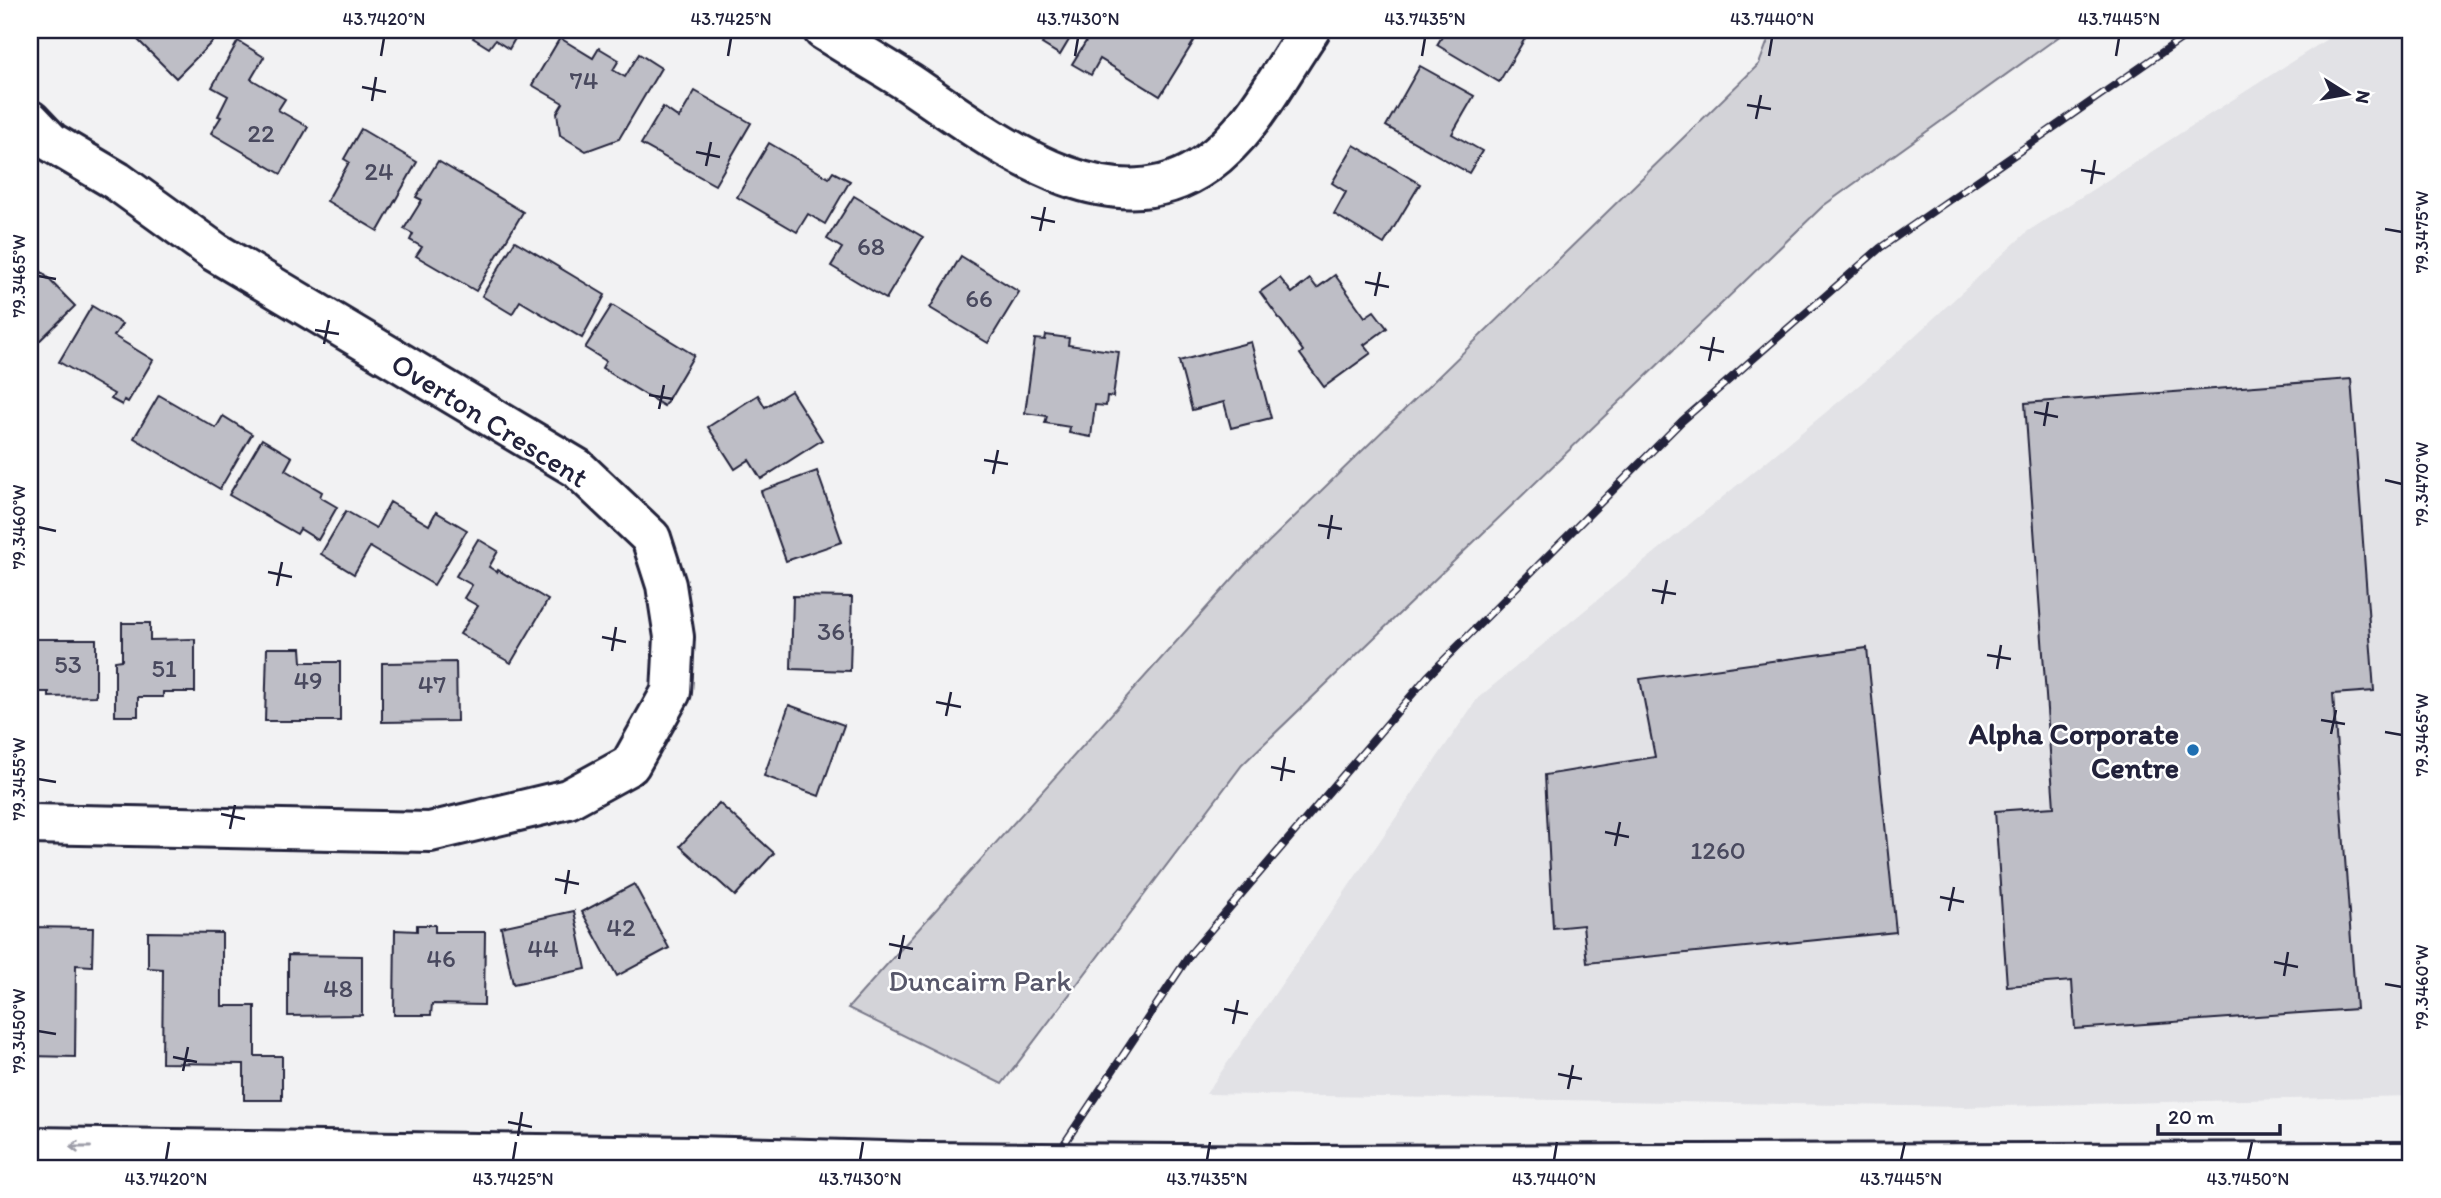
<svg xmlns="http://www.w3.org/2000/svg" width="2441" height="1198" viewBox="0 0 2441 1198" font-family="Itim,sans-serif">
<rect width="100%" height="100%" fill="#f2f2f3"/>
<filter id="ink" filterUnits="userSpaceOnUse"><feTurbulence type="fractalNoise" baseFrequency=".0143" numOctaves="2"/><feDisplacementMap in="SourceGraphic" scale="14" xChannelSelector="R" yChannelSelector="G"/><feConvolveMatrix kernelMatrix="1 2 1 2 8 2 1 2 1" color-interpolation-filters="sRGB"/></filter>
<g filter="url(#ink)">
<!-- built -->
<path fill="#e2e2e6" d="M2341 30H2411V1096L1965 1107 1206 1094 1478 698 1881 367 2028 231Z"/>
<!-- green -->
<path fill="#d3d3d8" stroke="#7a7a8a" stroke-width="2" d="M1772 30H2068L1823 206 1242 765 1002 1084 848 1008 1244 566 1759 64Z"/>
<!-- building -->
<g fill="#bebec6" stroke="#22223b" stroke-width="2">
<path d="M128 30H206L215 39 176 78Z"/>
<path d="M478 30H520L509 49 495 40 489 48 473 38Z"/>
<path d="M1035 30H1075L1060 55 1042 44 1047 37Z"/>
<path d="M1093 30H1098L1109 37 1114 30H1175L1194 41 1160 96 1100 59 1091 75 1072 64Z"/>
<path d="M1446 30H1530L1499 82 1437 45Z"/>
<path d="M560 38 593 58 599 48 619 60 613 70 625 77 639 54 661 68 619 139 586 151 560 135 557 113 563 103 532 85Z"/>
<path d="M238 41 264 57 251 79 285 99 278 110 308 127 281 174 211 133 221 117 218 116 228 96 212 87Z"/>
<path d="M1420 66 1474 96 1452 134 1482 151 1469 173 1386 126Z"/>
<path d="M695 91 751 123 715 185 641 144 663 107 679 118Z"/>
<path d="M361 129 417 162 378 231 327 201 349 162 344 159Z"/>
<path d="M769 143 829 178 833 172 850 181 825 224 808 214 797 232 737 197Z"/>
<path d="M1354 145 1420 184 1384 244 1334 214 1346 192 1332 183Z"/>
<path d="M438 161 523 212 476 291 416 256 422 247 410 240 413 234 404 229 422 200 416 197Z"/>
<path d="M854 196 923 237 886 299 831 266 842 248 827 239Z"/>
<path d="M515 241 605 295 582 338 520 301 512 314 482 296Z"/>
<path d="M961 256 1019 292 988 343 930 308Z"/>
<path d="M30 260 75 306 30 350Z"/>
<path d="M1335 275 1365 317 1374 311 1387 328 1364 345 1371 353 1324 387 1300 354 1303 351 1260 292 1280 278 1292 293 1310 279 1317 288Z"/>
<path d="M612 305 694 355 664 406 602 368 606 361 585 348Z"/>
<path d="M92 306 122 324 114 336 153 360 128 402 124 400 122 405 111 399 114 394 59 362Z"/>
<path d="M1046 335 1069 338 1068 345 1119 352 1113 397 1107 396 1106 406 1095 405 1091 437 1069 433 1070 427 1045 423 1047 416 1025 413 1035 339 1045 340Z"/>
<path d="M1251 342 1271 418 1231 428 1224 402 1192 410 1179 361Z"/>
<path d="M2351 379 2374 691 2333 694 2356 1009 2075 1029 2072 981 2007 986 1995 811 2054 807 2025 403Z"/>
<path d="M791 391 822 440 761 479 749 460 735 469 708 427 758 395 765 407Z"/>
<path d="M159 395 216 428 223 416 252 434 220 489 134 438Z"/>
<path d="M262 439 292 457 285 470 322 492 320 497 337 507 318 540 300 529 297 534 229 495Z"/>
<path d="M817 471 842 542 786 561 761 491Z"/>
<path d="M390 502 429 525 436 512 467 530 434 585 370 547 354 574 321 554 346 511 376 528Z"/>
<path d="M478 539 498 551 489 567 497 572 498 570 548 600 511 663 460 634 478 606 464 598 472 585 456 576Z"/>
<path d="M793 596 852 597 850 671 791 669Z"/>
<path d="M122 623H150V640L195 639V692H163V697H138V716H115V661L122 660Z"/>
<path d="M30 639H96V696L49 697V692H30Z"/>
<path d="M267 648H301L302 662H340V721H265Z"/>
<path d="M1867 648 1896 932 1587 963 1583 925 1553 928 1545 775 1655 757 1640 679Z"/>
<path d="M456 662 457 721 382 722V663Z"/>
<path d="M789 705 844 725 819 796 764 776Z"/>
<path d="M719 803 774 853 735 896 680 846Z"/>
<path d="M634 884 669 948 617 976 582 912Z"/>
<path d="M574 911 586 969 513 984 501 927Z"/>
<path d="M417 925H435V932H485L484 1005 432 1004 431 1015H394L395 930 417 931Z"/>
<path d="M30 927 93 928 92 966 76 965 75 1057 30 1056Z"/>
<path d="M148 932 222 933V1006H255V1056H282V1100H244V1064L162 1063 163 969 148 968Z"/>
<path d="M288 955 362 956V1015L288 1016Z"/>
</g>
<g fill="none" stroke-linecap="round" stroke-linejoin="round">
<defs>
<g id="minor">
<path d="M823 30C851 48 881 65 909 83 989 137 1109 234 1206 164 1253 130 1278 76 1310 30"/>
<path d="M30 120 51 142 117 181 215 252 577 468 651 538 666 585 674 637 671 692 630 765 568 799 430 832 30 824"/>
</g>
<g id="major">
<path d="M30 1147 693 1156 922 1162"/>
<path d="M1299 1165 2411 1162"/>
</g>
</defs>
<!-- minor casing -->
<use href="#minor" stroke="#22223b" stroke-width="44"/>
<!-- major casing -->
<use href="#major" stroke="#22223b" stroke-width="44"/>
<!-- minor -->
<use href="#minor" stroke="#fff" stroke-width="38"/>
<!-- major -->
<use href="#major" stroke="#fff" stroke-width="38"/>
<defs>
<path id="rail" d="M1048 1168 1191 953 1428 676 1682 421 1880 248 2194 30"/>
</defs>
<!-- rail casing -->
<use href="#rail" stroke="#22223b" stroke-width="8"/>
<!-- rail -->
<use href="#rail" stroke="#fff" stroke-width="5" stroke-dasharray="16" stroke-linecap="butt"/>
<defs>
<path id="major-bridge" d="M922 1162 1299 1165"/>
</defs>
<!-- major-bridge casing -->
<use href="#major-bridge" stroke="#22223b" stroke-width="44" stroke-linecap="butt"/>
<!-- major-bridge -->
<use href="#major-bridge" stroke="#fff" stroke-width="38"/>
</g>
<!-- one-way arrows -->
<defs><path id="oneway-shaft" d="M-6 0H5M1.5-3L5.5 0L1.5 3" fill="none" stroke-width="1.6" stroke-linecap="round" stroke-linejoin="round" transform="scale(1.75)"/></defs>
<use stroke="#9c9ca7" href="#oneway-shaft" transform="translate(80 1147) rotate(-180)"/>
</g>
<!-- ticks -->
<path fill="none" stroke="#22223b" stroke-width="2.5" d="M381 56 384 38M728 56 731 38M1075 56 1078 38M1422 56 1425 38M1769 56 1772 38M2116 56 2119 38M362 87 386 92M372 101 376 77M1747 105 1771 109M1756 119 1761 95M696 152 720 157M706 166 711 142M2081 170 2105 174M2091 184 2095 160M1031 217 1055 222M2385 229 2402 232M1040 231 1045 207M38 276 56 279M1365 282 1389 287M1375 296 1380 272M315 330 339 334M324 344 329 320M1700 347 1724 352M1709 361 1714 337M649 395 673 399M659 409 664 385M2034 412 2058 417M2044 426 2048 402M984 460 1008 464M993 474 998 450M2385 480 2402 484M1318 525 1342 529M38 527 56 531M1328 539 1332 515M268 572 292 577M277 586 282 562M1652 590 1676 594M1662 604 1667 580M602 637 626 642M612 651 616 627M1987 655 2011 659M1997 669 2001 645M936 702 961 707M946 716 951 692M2321 720 2345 724M2385 732 2402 735M2331 734 2336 710M1271 767 1295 772M38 779 56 782M1281 781 1285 757M221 814 245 819M230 829 235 805M1605 832 1629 837M1615 846 1620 822M555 879 579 884M565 894 569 870M1940 897 1964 902M1949 911 1954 887M889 944 913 949M899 959 904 935M2274 962 2298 967M2284 976 2288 952M2385 984 2402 987M1224 1009 1248 1014M1233 1024 1238 1000M38 1031 56 1034M173 1057 197 1062M183 1071 188 1047M1558 1074 1582 1079M1568 1089 1573 1065M508 1122 532 1127M518 1136 522 1112M166 1160 169 1142M513 1160 516 1142M860 1160 863 1142M1207 1160 1210 1142M1554 1160 1557 1142M1901 1160 1905 1142M2248 1160 2252 1142"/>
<!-- markers -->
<circle fill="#1f6fb2" stroke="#fff" stroke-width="2.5" cx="2193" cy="750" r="7"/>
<g text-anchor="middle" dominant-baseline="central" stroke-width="5" stroke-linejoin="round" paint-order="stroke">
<!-- number labels -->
<g font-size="26" fill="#49495e">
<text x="584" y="80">74</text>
<text x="261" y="133">22</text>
<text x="379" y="171">24</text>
<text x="871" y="246">68</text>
<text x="979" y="298">66</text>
<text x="831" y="631">36</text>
<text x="68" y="664">53</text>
<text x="164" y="668">51</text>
<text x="308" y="680">49</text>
<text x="432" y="684">47</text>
<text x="1718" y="850">1260</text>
<text x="621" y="927">42</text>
<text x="543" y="948">44</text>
<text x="441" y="958">46</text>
<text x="338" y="988">48</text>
</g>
<!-- street labels -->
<g font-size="30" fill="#22223b" stroke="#fff">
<text transform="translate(490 420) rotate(32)">Overton Crescent</text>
</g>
<!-- poi labels -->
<g font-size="30" font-weight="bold" fill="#22223b" stroke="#fff" text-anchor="end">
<text x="2179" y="733">Alpha Corporate<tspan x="2179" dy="34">Centre</tspan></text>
</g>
<!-- park labels -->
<g font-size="30" fill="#57576a" stroke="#fff">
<text x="980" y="980">Duncairn Park</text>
</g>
</g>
<!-- margin -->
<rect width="2441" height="1198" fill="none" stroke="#fff" stroke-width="77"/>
<!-- north arrow -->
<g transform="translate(2347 94) rotate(101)" stroke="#ffffff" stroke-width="5" paint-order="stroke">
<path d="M0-5L12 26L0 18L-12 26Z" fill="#22223b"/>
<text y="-10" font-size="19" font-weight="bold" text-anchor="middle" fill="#22223b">N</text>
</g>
<!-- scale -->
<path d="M2158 1124v10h122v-10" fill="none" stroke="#22223b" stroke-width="3.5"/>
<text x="2168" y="1124" font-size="21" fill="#22223b" stroke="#ffffff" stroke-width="5" paint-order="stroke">20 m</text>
<rect x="38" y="38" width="2364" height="1122" fill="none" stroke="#22223b" stroke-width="2.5"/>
<g font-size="18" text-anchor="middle" fill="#22223b">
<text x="384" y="25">43.7420°N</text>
<text x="731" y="25">43.7425°N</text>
<text x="1078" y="25">43.7430°N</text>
<text x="1425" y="25">43.7435°N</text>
<text x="1772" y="25">43.7440°N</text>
<text x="2119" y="25">43.7445°N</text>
<text transform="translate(2422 232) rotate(-90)" y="6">79.3475°W</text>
<text transform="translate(19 276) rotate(-90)" y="6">79.3465°W</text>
<text transform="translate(2422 484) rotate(-90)" y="6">79.3470°W</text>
<text transform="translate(19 527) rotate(-90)" y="6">79.3460°W</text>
<text transform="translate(2422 735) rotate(-90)" y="6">79.3465°W</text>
<text transform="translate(19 779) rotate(-90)" y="6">79.3455°W</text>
<text transform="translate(2422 987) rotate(-90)" y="6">79.3460°W</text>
<text transform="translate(19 1031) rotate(-90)" y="6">79.3450°W</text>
<text x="166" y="1185">43.7420°N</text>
<text x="513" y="1185">43.7425°N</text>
<text x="860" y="1185">43.7430°N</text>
<text x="1207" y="1185">43.7435°N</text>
<text x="1554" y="1185">43.7440°N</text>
<text x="1901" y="1185">43.7445°N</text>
<text x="2248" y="1185">43.7450°N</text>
</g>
</svg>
